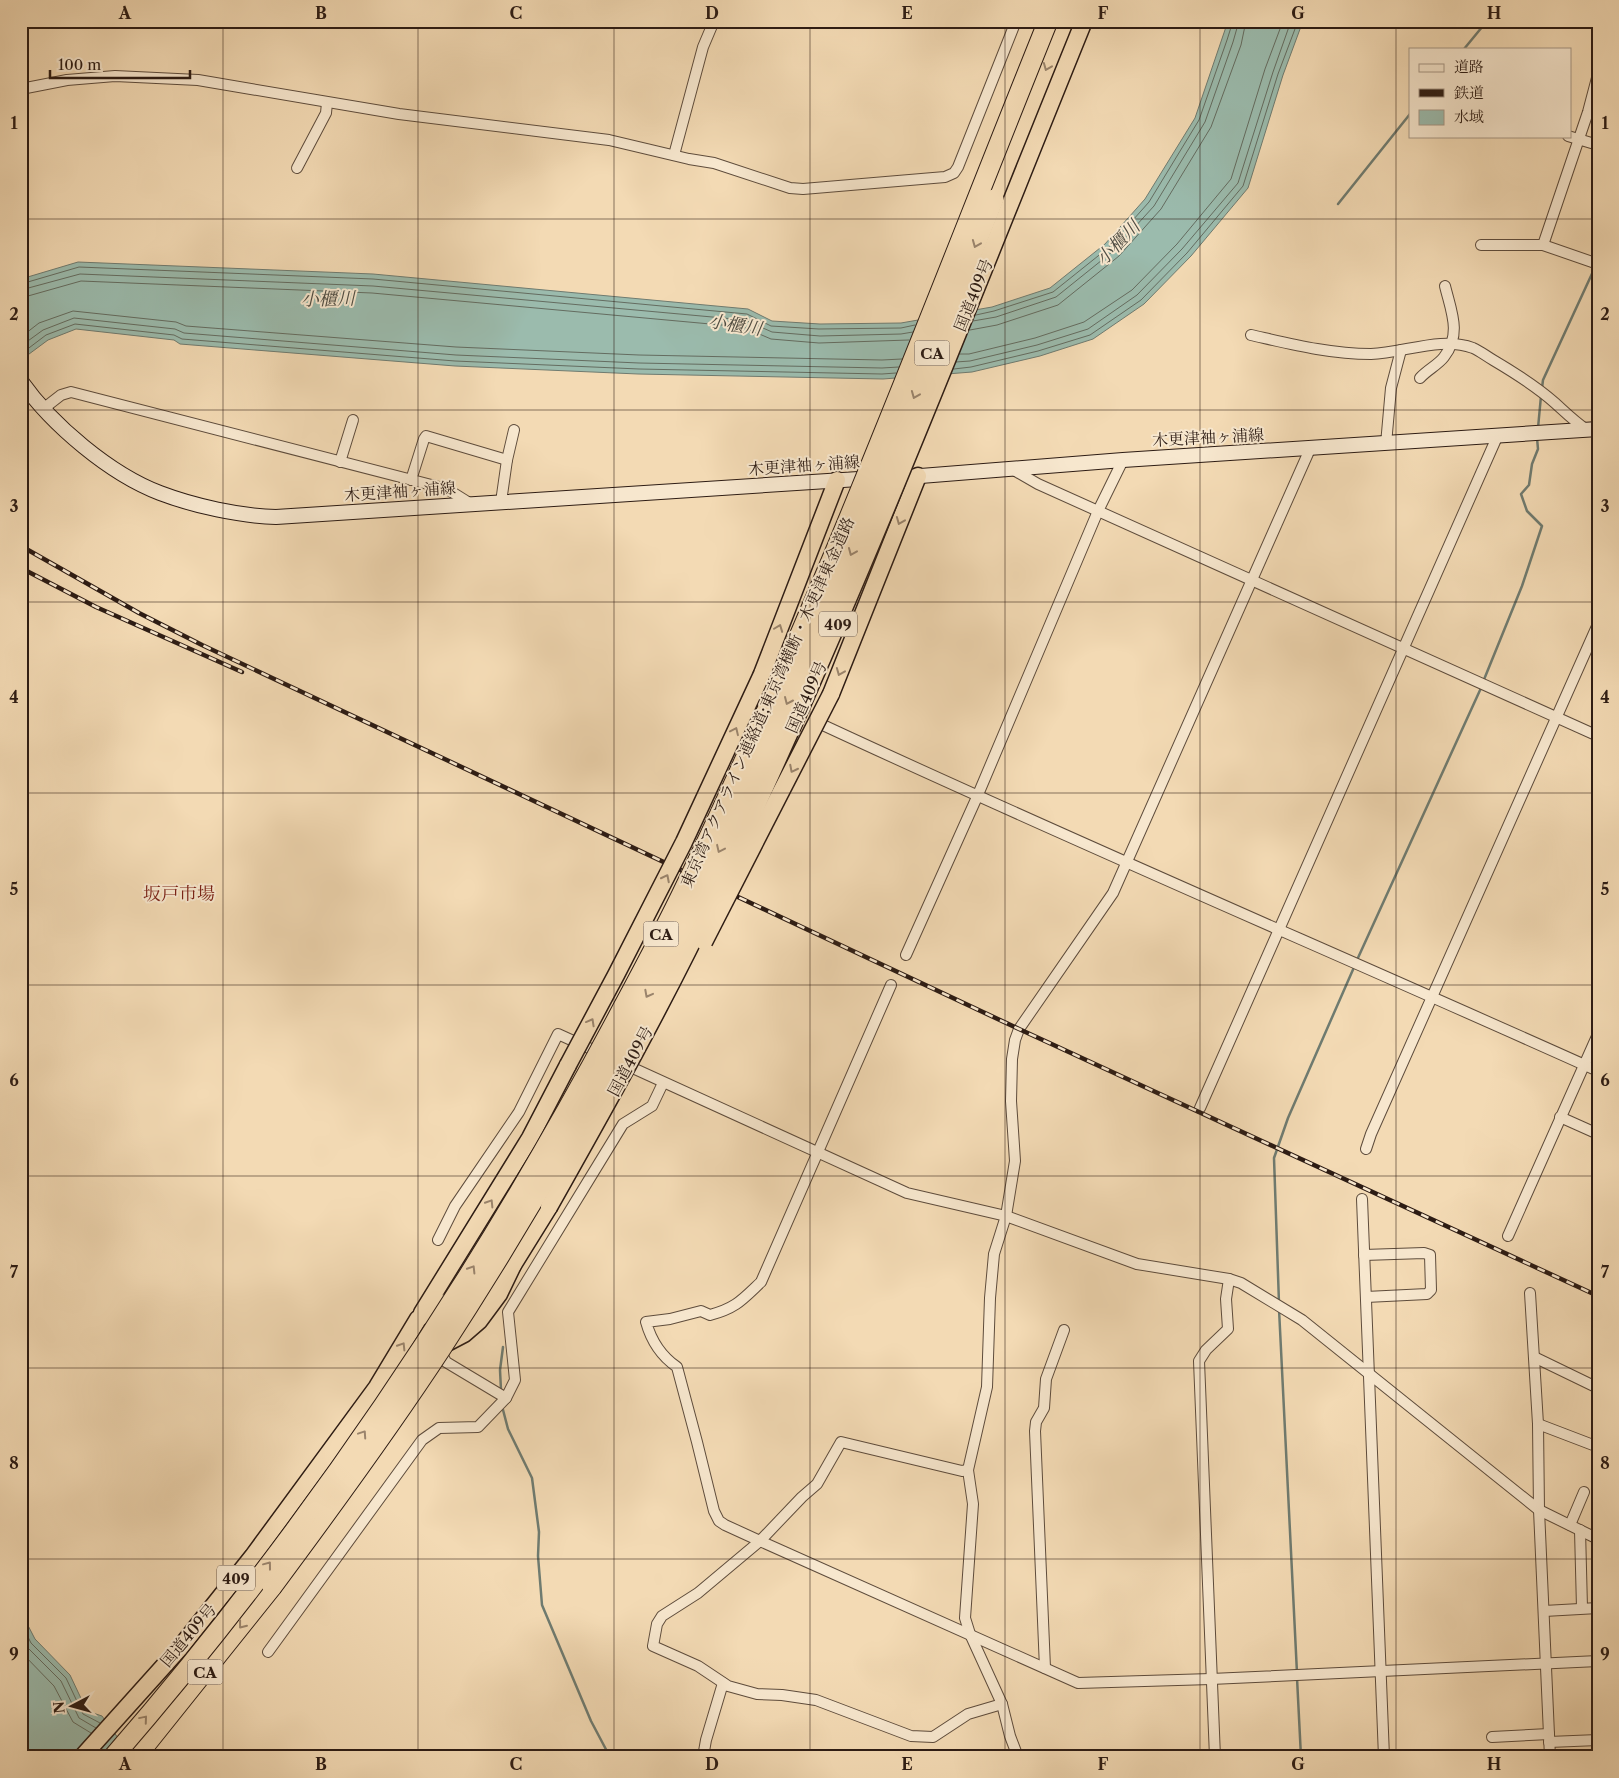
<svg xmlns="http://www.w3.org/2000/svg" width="1619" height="1778" viewBox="0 0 1619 1778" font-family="'Libre Caslon Text','Noto Serif JP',serif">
<rect width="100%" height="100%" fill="#f3dab4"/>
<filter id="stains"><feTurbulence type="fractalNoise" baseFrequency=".004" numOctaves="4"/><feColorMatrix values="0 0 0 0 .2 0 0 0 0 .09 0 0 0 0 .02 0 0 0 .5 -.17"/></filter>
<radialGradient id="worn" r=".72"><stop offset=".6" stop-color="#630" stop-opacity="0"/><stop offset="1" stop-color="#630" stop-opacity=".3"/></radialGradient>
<!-- water -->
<g fill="#9bbbad" stroke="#6f7b70">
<path d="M1228 21H1303L1283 75 1248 188 1191 256 1144 304 1093 339 1040 356 972 372 883 379 638 374 455 366 180 344 174 340 76 329 48 340 21 360V279L78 262 373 274 748 309 772 321 820 324 901 323 992 307 1050 288 1105 244 1145 199 1195 118Z"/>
<path d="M21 1612 35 1639 70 1675 87 1711 102 1716 132 1757H21Z"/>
</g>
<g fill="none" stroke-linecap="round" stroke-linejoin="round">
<!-- shore -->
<g stroke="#646c60" stroke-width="1">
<path d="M21 284 79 267 373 279 747 314 771 326 819 329 901 328 915 325"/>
<path d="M21 290 80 274 373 286 745 320 772 332 820 336 901 334 913 332"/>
<path d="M21 298 81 281 372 293 743 327 771 339 819 343 909 340"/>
<path d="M976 315 994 311 1053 292 1108 248 1149 202 1199 120 1227 40 1233 21"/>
<path d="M973 321 996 317 1056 297 1112 252 1154 206 1205 122 1233 42 1239 21"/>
<path d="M970 330 997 325 1058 305 1119 256 1161 209 1211 127 1241 45 1246 21"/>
<path d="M21 337 39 323 73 311 176 322 186 326 456 347 639 355 882 360 902 359"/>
<path d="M21 346 43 330 74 318 175 329 184 333 456 355 639 363 882 368 899 367"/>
<path d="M21 354 46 335 75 324 174 335 182 339 455 361 639 369 882 374 896 373"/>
<path d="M960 354H969L1035 338 1084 322 1132 290 1177 244 1231 179 1265 69 1283 21"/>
<path d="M956 362 970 361 1037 345 1088 329 1137 295 1182 249 1238 183 1273 72 1291 21"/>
<path d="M954 369 971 367 1038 351 1090 335 1141 300 1187 253 1243 186 1278 74 1298 21"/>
<path d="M21 1623 31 1643 66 1678 83 1714 100 1723"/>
<path d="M21 1637 27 1647 61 1681 79 1718 96 1728"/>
<path d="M21 1652 54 1686 73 1722 91 1733"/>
</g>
<!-- stream -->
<g stroke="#6f7b70" stroke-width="2.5">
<path d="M1464 49 1487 21"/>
<path d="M1338 204 1410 114"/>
<path d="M1542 388 1543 380 1596 265"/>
<path d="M1538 428 1541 396"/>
<path d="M1483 682 1522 586 1542 526 1527 511 1521 494 1529 485 1532 464 1538 449 1537 438"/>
<path d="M1357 960 1481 688"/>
<path d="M1279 1303 1274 1158 1288 1118 1355 965"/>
<path d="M1279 1309 1297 1673"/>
<path d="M501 1390 500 1370 503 1347"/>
<path d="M502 1406 508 1429 532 1478 539 1532 538 1556 542 1605 591 1721 610 1757"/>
<path d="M1297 1678 1301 1757"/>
</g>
<defs>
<g id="minor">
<path d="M21 89 67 80 115 76 198 80 399 114 609 140 689 159 714 163 790 188 803 189 945 177 954 173 958 167 1016 21"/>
<path d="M1568 136 1598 145"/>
<path d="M674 155 703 47 714 21"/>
<path d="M297 168 326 113 327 103"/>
<path d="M1481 245H1543L1598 264"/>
<path d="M1543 245 1588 112 1598 74"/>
<path d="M1251 335C1291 344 1330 354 1371 354 1404 353 1441 336 1473 348 1480 351 1486 356 1493 360 1515 373 1536 386 1555 403 1566 413 1575 422 1587 430"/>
<path d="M1420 378C1427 370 1438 365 1444 357 1462 334 1451 311 1445 286"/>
<path d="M43 409 61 395 71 392 447 489 471 504"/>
<path d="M1386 444 1391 388 1401 350"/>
<path d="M340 462 353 420"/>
<path d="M1012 469 1038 484 1598 736"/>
<path d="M411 480 424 439 426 436 507 460 514 430"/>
<path d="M501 502 507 460"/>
<path d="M825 726C1081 845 1340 955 1598 1071"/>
<path d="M906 955 977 797 1098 511 1123 460"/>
<path d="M891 985 761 1282C742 1300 736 1308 710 1315L701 1311 670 1319 646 1322C651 1340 661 1356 677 1367L697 1442 714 1511 719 1521 725 1525 760 1541 1078 1683 1211 1679 1598 1661"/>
<path d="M624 1064 907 1193 1006 1216 1137 1264 1229 1279 1241 1283 1302 1320 1539 1510 1598 1539"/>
<path d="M1200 1108 1497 437"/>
<path d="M1560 1117 1598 1134"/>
<path d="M1366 1149 1371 1134 1598 624"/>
<path d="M1362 1199 1384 1757"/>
<path d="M1508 1236 1598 1034"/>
<path d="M438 1240 455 1206 519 1112 558 1034 602 1054"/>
<path d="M1364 1255 1424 1253 1430 1255 1431 1290 1427 1294 1366 1297"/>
<path d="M1530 1293 1538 1424 1539 1510 1550 1757"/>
<path d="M443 1348V1356L446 1362 506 1398"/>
<path d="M1534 1357 1598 1388"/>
<path d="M1538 1424 1593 1445"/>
<path d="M968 1470 962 1471 841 1442 817 1484 802 1497 760 1541 698 1593 662 1616 657 1624 653 1646 698 1666 728 1686 757 1694 782 1695 816 1700 911 1736 933 1737 968 1714 1002 1704"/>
<path d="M1570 1525 1584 1492"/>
<path d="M1580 1530 1582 1608"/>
<path d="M1544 1611 1598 1608"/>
<path d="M268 1652 422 1440 439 1428 478 1427 506 1398 515 1380 508 1312 623 1124 652 1106 663 1083"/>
<path d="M1045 1668 1035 1431 1036 1422 1044 1408 1046 1379 1064 1330"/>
<path d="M1492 1737 1549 1734"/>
<path d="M1549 1742 1598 1740"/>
<path d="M703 1757 706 1740 723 1683"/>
<path d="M1018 1757 1010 1736 1002 1704 970 1634 965 1618 973 1504 968 1470 987 1387 990 1298 994 1254 1006 1216 1015 1161 1011 1101 1012 1059 1015 1040 1019 1029 1113 893 1310 449"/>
<path d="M1215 1757 1199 1361 1206 1350 1228 1329 1226 1299 1229 1279"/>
</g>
<g id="secondary">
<path d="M21 381C52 425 110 474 160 493 194 506 240 516 276 517L874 478"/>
<path d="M908 477 1123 460 1598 429"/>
</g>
<g id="trunk">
<path d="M762 674 837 480"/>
<path d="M831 694 918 476"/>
<path d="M422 1313 530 1138 568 1065"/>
<path d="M443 1345 464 1334 479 1321 499 1294 513 1265 549 1207"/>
<path d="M82 1757 179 1649 253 1556 377 1387 418 1319C430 1308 444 1302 459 1298 469 1296 480 1296 489 1291 498 1286 506 1273 513 1265"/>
</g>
<g id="motorway">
<path d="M994 199 1065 21"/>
<path d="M136 1757 272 1587"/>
</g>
</defs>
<!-- minor casing -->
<use href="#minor" stroke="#5e4c3c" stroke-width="12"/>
<!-- secondary casing -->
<use href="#secondary" stroke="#2d1c14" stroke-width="16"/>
<!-- trunk casing -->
<use href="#trunk" stroke="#2d1c14" stroke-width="19"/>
<!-- motorway casing -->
<use href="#motorway" stroke="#2d1c14" stroke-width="21"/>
<!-- minor -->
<use href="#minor" stroke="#f7e7ce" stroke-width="10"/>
<!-- secondary -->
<use href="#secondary" stroke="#f7e7ce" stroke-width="14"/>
<!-- trunk -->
<use href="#trunk" stroke="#f3dab4" stroke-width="16"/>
<!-- motorway -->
<use href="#motorway" stroke="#f3dab4" stroke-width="19"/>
<defs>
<g id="rail">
<path d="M21 546 139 613 202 645 1019 1029 1598 1296"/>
<path d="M21 568 96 607 242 672"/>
</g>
</defs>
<!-- rail casing -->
<use href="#rail" stroke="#2d1c14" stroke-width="4.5"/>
<!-- rail -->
<use href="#rail" stroke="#f7e7ce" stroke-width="2.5" stroke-dasharray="8" stroke-linecap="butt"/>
<defs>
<g id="trunk-bridge">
<path d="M704 942 831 694"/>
<path d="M568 1065 616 975 684 842 762 674"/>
<path d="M549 1207C607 1104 665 1001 715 895 851 610 965 314 1084 21"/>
</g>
<g id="motorway-bridge">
<path d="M272 1587C330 1509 388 1430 441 1349 536 1203 621 1052 698 896 810 670 900 433 994 199"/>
<path d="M113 1757C311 1529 481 1275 622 1009 644 968 666 927 686 885 822 604 931 311 1048 21"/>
</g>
</defs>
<!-- trunk-bridge casing -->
<use href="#trunk-bridge" stroke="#2d1c14" stroke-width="19" stroke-linecap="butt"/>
<!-- motorway-bridge casing -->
<use href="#motorway-bridge" stroke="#2d1c14" stroke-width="21" stroke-linecap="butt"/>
<!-- trunk-bridge -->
<use href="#trunk-bridge" stroke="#f3dab4" stroke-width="16"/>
<!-- motorway-bridge -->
<use href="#motorway-bridge" stroke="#f3dab4" stroke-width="19"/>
</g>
<!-- one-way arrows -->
<defs><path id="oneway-chevron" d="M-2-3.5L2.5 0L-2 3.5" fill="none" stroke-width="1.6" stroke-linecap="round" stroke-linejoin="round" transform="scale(1.25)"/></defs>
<g stroke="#9a846c">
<use href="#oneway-chevron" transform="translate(1047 67) rotate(112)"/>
<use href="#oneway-chevron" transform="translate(976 244) rotate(112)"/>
<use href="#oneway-chevron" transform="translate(915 395) rotate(112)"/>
<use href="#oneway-chevron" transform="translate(900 521) rotate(112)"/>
<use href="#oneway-chevron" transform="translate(852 552) rotate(113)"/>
<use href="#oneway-chevron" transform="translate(779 628) rotate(-69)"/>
<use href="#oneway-chevron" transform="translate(840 672) rotate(112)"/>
<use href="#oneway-chevron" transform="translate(788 701) rotate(114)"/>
<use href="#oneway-chevron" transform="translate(735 731) rotate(-65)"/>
<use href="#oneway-chevron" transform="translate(793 769) rotate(117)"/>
<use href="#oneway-chevron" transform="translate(720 849) rotate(115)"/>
<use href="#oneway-chevron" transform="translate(666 878) rotate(-63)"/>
<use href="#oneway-chevron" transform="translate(648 994) rotate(118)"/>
<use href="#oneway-chevron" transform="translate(591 1022) rotate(-61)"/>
<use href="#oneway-chevron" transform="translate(490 1203) rotate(-58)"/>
<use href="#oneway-chevron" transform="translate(472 1269) rotate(-58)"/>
<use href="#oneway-chevron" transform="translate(402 1346) rotate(-58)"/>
<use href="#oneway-chevron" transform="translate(363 1434) rotate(-56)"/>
<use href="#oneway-chevron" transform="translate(268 1565) rotate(-53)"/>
<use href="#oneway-chevron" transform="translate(242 1625) rotate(128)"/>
<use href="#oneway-chevron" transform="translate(144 1719) rotate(-50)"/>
</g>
<!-- grid -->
<path fill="none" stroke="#2d1c14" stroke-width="1" stroke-opacity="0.55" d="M223 21V1757M418 21V1757M614 21V1757M810 21V1757M1005 21V1757M1200 21V1757M1396 21V1757M21 219H1598M21 410H1598M21 602H1598M21 793H1598M21 985H1598M21 1176H1598M21 1368H1598M21 1559H1598"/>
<g text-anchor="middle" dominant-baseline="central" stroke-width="4" stroke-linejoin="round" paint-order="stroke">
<!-- shield labels -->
<g fill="#f7e7ce" stroke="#6a594c" stroke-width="1">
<rect x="914.5" y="340.5" width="35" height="25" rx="4"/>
<rect x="819" y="611.5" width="38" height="25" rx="4"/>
<rect x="643.5" y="921.5" width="35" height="25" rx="4"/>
<rect x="217" y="1565.5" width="38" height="25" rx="4"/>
<rect x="187.5" y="1659.5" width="35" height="25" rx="4"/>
</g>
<g font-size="15" font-weight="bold" fill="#2d1c14">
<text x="932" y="353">CA</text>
<text x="838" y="624">409</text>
<text x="661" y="934">CA</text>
<text x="236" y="1578">409</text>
<text x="205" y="1672">CA</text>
</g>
<!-- street labels -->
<g font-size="16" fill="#2d1c14" stroke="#f7e7ce">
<text transform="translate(973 295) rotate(-68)">国道409号</text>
<text transform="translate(1208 437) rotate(-3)">木更津袖ヶ浦線</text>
<text transform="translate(804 465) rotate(-4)">木更津袖ヶ浦線</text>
<text transform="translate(400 491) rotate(-4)">木更津袖ヶ浦線</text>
<text transform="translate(806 697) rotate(-66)">国道409号</text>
<text transform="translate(767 702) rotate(-66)">東京湾アクアライン連絡道;東京湾横断・木更津東金道路</text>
<text transform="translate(630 1061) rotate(-62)">国道409号</text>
<text transform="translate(188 1635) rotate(-50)">国道409号</text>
</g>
<!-- water labels -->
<g font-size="18" font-style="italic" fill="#4e4c42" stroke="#f7e7ce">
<text transform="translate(1118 243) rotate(-46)">小櫃川</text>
<text transform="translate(328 299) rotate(-1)">小櫃川</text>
<text transform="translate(735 325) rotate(9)">小櫃川</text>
</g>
<!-- neighbourhood labels -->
<g font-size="18" fill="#7a1f14" stroke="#f7e7ce">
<text x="179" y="894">坂戸市場</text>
</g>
</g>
<!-- margin -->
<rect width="1619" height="1778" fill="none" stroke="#f3dab4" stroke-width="55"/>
<!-- legend -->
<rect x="1409" y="48" width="162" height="90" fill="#f7e7ce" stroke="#a69684"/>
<rect x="1419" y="64" width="25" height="8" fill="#f7e7ce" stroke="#a69684"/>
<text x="1454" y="72" font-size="15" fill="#2d1c14">道路</text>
<rect x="1419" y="89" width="25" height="8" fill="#2d1c14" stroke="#a69684"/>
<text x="1454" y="98" font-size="15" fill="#2d1c14">鉄道</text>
<rect x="1419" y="110" width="25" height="15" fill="#9bbbad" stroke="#a69684"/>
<text x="1454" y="122" font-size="15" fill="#2d1c14">水域</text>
<!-- north arrow -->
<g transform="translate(72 1706) rotate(264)" stroke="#f7e7ce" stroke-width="4" paint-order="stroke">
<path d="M0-4L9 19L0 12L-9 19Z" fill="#2d1c14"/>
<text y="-8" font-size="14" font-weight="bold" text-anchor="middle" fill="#2d1c14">N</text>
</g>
<!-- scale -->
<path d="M50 70v8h140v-8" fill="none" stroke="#2d1c14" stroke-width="2.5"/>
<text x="58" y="70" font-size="15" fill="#2d1c14" stroke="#f7e7ce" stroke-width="4" paint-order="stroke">100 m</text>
<rect x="28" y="28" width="1564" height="1722" fill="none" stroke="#2d1c14" stroke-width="2"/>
<g font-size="16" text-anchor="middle" font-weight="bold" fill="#2d1c14">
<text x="125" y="19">A</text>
<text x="321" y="19">B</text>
<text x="516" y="19">C</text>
<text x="712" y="19">D</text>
<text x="907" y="19">E</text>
<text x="1103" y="19">F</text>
<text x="1298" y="19">G</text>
<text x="1494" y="19">H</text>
<text x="14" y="129">1</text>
<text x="1605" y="129">1</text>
<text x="14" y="320">2</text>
<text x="1605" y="320">2</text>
<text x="14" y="512">3</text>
<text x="1605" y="512">3</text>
<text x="14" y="703">4</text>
<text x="1605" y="703">4</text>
<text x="14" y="895">5</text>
<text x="1605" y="895">5</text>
<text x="14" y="1086">6</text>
<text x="1605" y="1086">6</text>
<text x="14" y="1278">7</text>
<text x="1605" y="1278">7</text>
<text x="14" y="1469">8</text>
<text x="1605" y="1469">8</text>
<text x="14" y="1660">9</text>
<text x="1605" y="1660">9</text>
<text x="125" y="1770">A</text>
<text x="321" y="1770">B</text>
<text x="516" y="1770">C</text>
<text x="712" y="1770">D</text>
<text x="907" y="1770">E</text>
<text x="1103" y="1770">F</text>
<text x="1298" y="1770">G</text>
<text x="1494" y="1770">H</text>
</g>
<rect width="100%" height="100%" filter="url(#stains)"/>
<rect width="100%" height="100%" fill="url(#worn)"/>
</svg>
